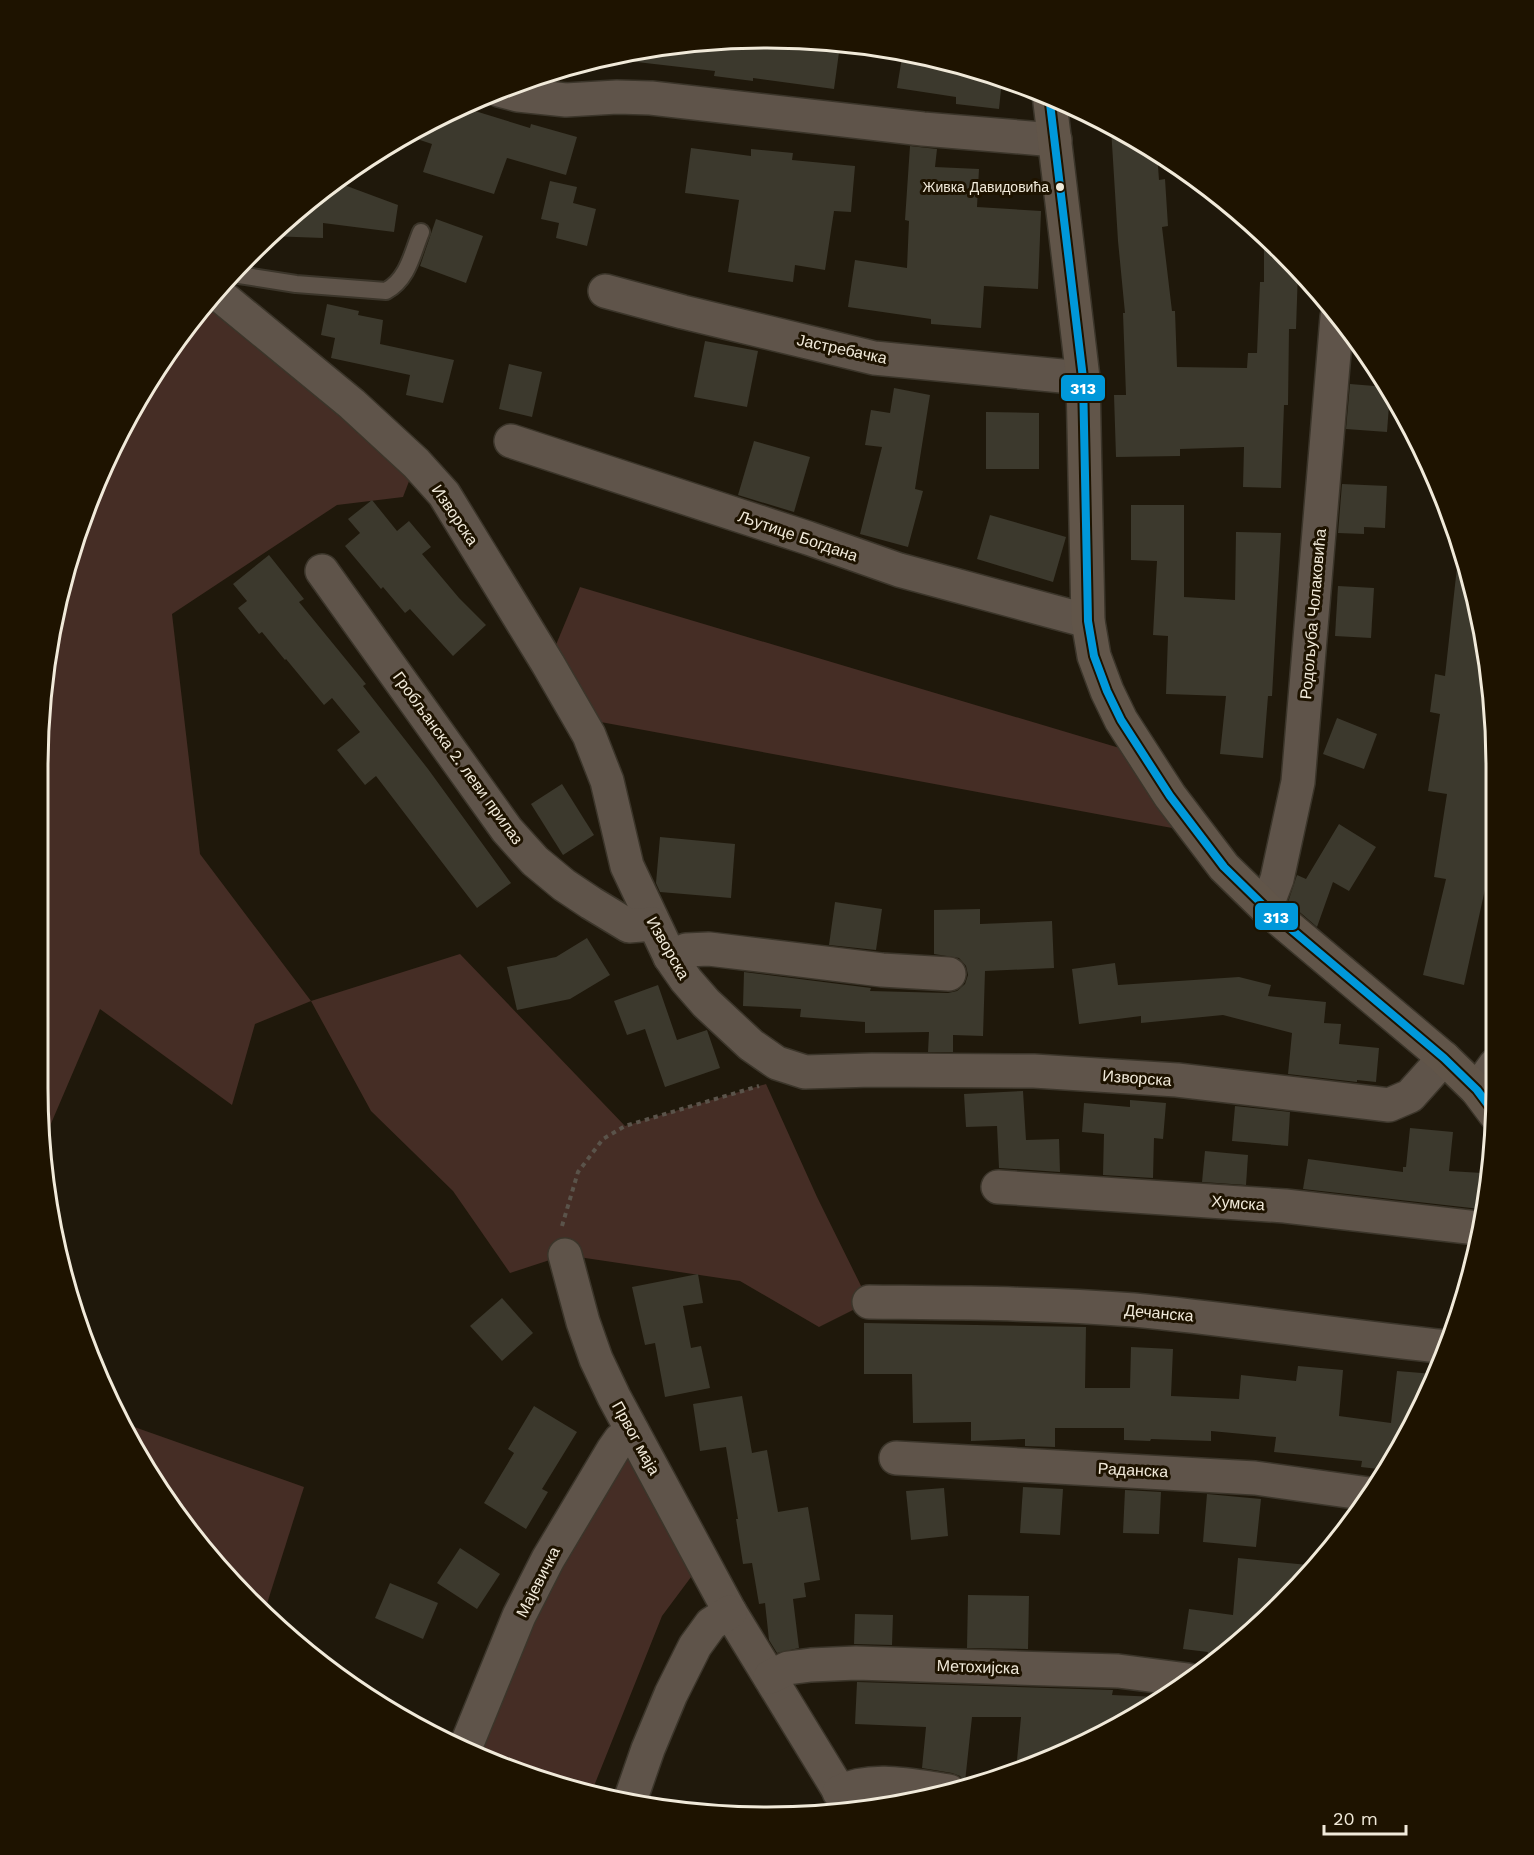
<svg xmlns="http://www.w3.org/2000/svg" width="1534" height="1855" viewBox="0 0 1534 1855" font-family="'Work Sans',sans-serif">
<rect width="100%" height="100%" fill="#1f180b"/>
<!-- green -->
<g fill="#452d25">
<path d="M217 293 416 463 403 497 337 505 172 614 200 854 311 1001 460 954 625 1126 766 1084 817 1197 869 1302 819 1327 740 1281 565 1255 510 1273 453 1191 371 1111 311 1001 255 1024 232 1105 100 1009 44 1140 38 1088 39 719 62 579 93 488 161 361Z"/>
<path d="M580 587 1143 755 1199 833 579 718 548 664Z"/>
<path d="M123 1423 304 1487 265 1610 219 1569 135 1452Z"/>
<path d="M632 1431 703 1561 662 1616 592 1791 533 1779 476 1751 519 1616Z"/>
</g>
<!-- building -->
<g fill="#3c392d">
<path d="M767 38 840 45 834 89 753 78V81L714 76 715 71 628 61V51Z"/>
<path d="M903 51 1002 80 999 109 956 104V97L897 88Z"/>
<path d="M462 107 530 128 531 124 577 137 566 175 507 158 494 194 423 172 432 144 408 136Z"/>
<path d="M1111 128 1157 152 1159 180 1165 179 1168 226 1162 227 1172 311H1175L1177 367 1247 368 1248 353H1257L1260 282H1264V236L1283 251 1298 270 1296 329H1289L1288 405H1284L1281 488 1243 487 1244 447 1180 449V456L1116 457 1114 395H1126L1123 313H1125L1118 241Z"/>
<path d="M910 146 937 149 935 167 979 169 977 207 1041 211 1038 289 984 286 981 328 931 324V319L848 307 855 260 907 268 909 221 905 220Z"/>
<path d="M691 148 751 156V149L793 153 792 160 855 166 851 212 834 211 825 270 795 265 793 282 728 272 739 200 685 193Z"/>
<path d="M550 181 577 187 573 203 596 209 587 246 556 238 559 223 541 219Z"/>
<path d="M336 182 398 205 394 232 323 223V238L269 236Z"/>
<path d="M436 219 483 236 466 283 420 266Z"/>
<path d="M327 304 359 311 358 315 383 320 380 344 454 360 443 403 406 395 410 375 331 358 335 338 321 335Z"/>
<path d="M705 341 758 351 747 407 694 397Z"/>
<path d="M509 364 542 372 532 417 499 409Z"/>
<path d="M1350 384 1387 387 1390 392 1387 432 1346 429Z"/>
<path d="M894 388 930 395 915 489 923 491 908 547 860 534 882 447 865 445 871 410 890 413Z"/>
<path d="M986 412 1039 413V469H986Z"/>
<path d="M754 441 810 457 794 512 738 495Z"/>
<path d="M1342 484 1387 486 1385 528 1364 527V534L1338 533Z"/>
<path d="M372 500 397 531 409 521 431 547 422 554 459 598 486 625 453 656 410 609 405 613 383 587 381 589 345 546 360 533 348 519Z"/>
<path d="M1131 505H1184V597L1235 600 1236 532 1281 533 1272 696H1268L1263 758 1220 754 1226 696 1166 694 1168 636 1153 635 1157 561 1131 560Z"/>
<path d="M990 515 1066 537 1053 582 977 559Z"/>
<path d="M1459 549 1482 624 1494 743 1491 767 1496 768V881L1487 880 1464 985 1423 975 1446 879 1434 877 1447 794 1428 791 1440 714 1430 712 1435 674 1445 676Z"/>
<path d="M269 555 304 599 299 602 366 684 363 686 428 769 511 883 477 908 376 776 365 785 337 750 360 732 332 698 324 705 286 659 285 660 262 632 259 634 238 608 247 601 233 584Z"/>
<path d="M1338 586 1374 588 1371 638 1335 636Z"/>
<path d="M1337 718 1377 734 1364 769 1323 754Z"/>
<path d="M562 784 594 835 563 855 531 804Z"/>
<path d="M1339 824 1376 847 1349 891 1333 882 1317 927 1288 902 1297 875 1306 879Z"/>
<path d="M660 837 735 844 731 898 660 892 656 883Z"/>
<path d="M835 902 882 909 876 950 829 945Z"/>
<path d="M980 909V924L1052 921 1054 968 985 971 983 1036 953 1035V1052H928L929 1032 865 1033V1022L800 1017 801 1009 743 1006 744 972 871 988 870 991 948 993 957 991 965 984 968 975 966 966 959 958 934 954V910Z"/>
<path d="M587 938 610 975 570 999 517 1010 507 967 556 957Z"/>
<path d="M1115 963 1118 985 1239 977 1271 985 1268 996 1326 1002 1324 1023 1341 1024 1339 1044 1379 1048 1376 1082 1357 1080V1082L1288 1074 1292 1033 1223 1015 1141 1023V1016L1079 1024 1072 969Z"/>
<path d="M658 985 677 1040 707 1030 720 1068 665 1087 645 1029 627 1035 614 1001Z"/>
<path d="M1023 1091 1026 1140 1059 1139 1060 1172 999 1168 997 1126 966 1127 964 1094Z"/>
<path d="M1130 1100 1166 1103 1163 1139 1154 1138 1153 1178 1103 1175 1104 1134 1082 1132 1084 1103 1130 1107Z"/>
<path d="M1235 1106 1290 1112 1288 1146 1232 1141Z"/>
<path d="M1410 1128 1453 1132 1449 1171 1482 1173 1480 1209 1303 1189 1308 1159 1403 1172V1167H1406Z"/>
<path d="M1205 1151 1248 1155 1246 1185 1202 1182Z"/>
<path d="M698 1274 703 1303 683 1306 691 1348 701 1346 710 1388 665 1397 655 1343 645 1345 632 1287Z"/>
<path d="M502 1298 533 1333 502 1361 470 1326Z"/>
<path d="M864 1323 1086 1327 1085 1388H1130L1131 1347 1173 1349 1171 1396 1239 1399 1241 1375 1296 1381 1298 1366 1343 1370 1339 1416 1391 1423 1397 1371 1434 1374 1399 1453 1387 1470 1361 1467 1362 1461 1274 1452 1276 1437 1211 1431V1441L1151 1439 1150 1441 1124 1440V1428H1055V1447L1025 1446V1439L971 1441V1422L913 1423 912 1374H864Z"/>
<path d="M742 1396 752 1453 767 1450 778 1512 808 1507 820 1580 804 1583 806 1597 793 1599 799 1648 777 1653 769 1640 765 1603 759 1604 752 1563 743 1564 736 1519H738L726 1447 700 1451 693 1404Z"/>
<path d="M534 1406 577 1432 542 1489 548 1492 526 1529 484 1503 514 1453 508 1449Z"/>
<path d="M1023 1487 1063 1489 1060 1535 1020 1533Z"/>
<path d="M944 1488 948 1536 911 1540 906 1491Z"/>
<path d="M1125 1490 1161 1492 1159 1534 1123 1533Z"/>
<path d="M1207 1494 1261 1499 1256 1547 1203 1542Z"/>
<path d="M460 1548 500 1574 477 1609 437 1583Z"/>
<path d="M1238 1558 1318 1566 1205 1670 1208 1652 1183 1649 1189 1609 1233 1615Z"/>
<path d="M390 1583 438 1603 423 1639 375 1618Z"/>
<path d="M968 1595 1029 1596 1028 1649 967 1648Z"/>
<path d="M855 1614 893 1615 892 1645 854 1644Z"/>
<path d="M857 1682 1113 1690 1112 1695 1158 1697 1046 1762 1016 1771 1021 1717H972L965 1782 960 1776 952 1773 922 1768 926 1727 855 1724Z"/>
</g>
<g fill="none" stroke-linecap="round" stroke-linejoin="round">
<defs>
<path id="lane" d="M233 274 296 284 386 291C408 279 412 254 421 232"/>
<g id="street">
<path d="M499 90 518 95 566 100 617 97 651 98 923 129 1055 140"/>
<path d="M605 291 683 312 874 358 1083 378"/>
<path d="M217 293 352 404 416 463 444 494 548 664 589 735 607 781 627 866 670 957 686 980 706 1003 751 1045 777 1063 805 1072 872 1070 1034 1071 1177 1080 1389 1105 1410 1096 1444 1058"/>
<path d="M511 441 808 538 899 570 1088 621"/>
<path d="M322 571 507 830 535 861 564 885 591 903 629 926 653 924"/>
<path d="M1266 908 1277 879 1298 782 1337 317"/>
<path d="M670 957 686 950 709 949 882 970 949 974"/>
<path d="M1477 1090 1495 1065"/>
<path d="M998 1187 1285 1206 1477 1228"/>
<path d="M565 1255 583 1322 596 1359 614 1397 730 1612 849 1807"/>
<path d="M869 1302C958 1303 1046 1303 1134 1310 1238 1320 1342 1336 1447 1347"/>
<path d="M896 1458 1255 1478 1369 1494"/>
<path d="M770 1677 788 1668 811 1665 856 1663 1118 1671 1188 1680"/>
<path d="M466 1746 519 1616 548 1559 613 1450 620 1440 632 1431"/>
<path d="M839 1792C872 1776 913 1786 949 1791"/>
<path d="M631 1798 648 1749 671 1694 695 1646 711 1624 730 1612"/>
</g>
<path id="secondary" d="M1049 94 1083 378 1088 621 1094 656 1107 691 1121 720 1170 796 1224 867 1266 908 1444 1058 1477 1090 1495 1114"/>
</defs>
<!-- lane casing -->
<use href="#lane" stroke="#3b352a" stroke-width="20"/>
<!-- street casing -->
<use href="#street" stroke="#3b352a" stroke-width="36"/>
<!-- secondary casing -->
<use href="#secondary" stroke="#3b352a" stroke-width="36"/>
<!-- path -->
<path stroke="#5a534a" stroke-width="4" stroke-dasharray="4.5 4.5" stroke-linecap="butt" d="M562 1226 578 1172 603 1139 625 1126 759 1086"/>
<!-- lane -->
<use href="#lane" stroke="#5f544a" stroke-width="16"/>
<!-- street -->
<use href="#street" stroke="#5f544a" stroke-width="33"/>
<!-- secondary -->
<use href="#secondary" stroke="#615549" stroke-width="33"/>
<defs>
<path id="bus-1" d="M1049 95 1083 378 1088 621 1094 656 1107 691 1121 720 1170 796 1224 867 1266 908 1444 1058 1477 1090 1495 1114"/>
</defs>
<!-- bus-1 casing -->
<use href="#bus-1" stroke="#1e1300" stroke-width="12"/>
<!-- bus-1 -->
<use href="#bus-1" stroke="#0098da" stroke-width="8"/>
</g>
<!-- markers -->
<circle fill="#f1eada" stroke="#1e1300" stroke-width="2" cx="1060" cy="187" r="5"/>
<g text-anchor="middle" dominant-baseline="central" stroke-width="6" stroke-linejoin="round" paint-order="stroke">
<!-- bus labels -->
<g font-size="14" fill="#f1eada" stroke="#1e1300" text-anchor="end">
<text x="1049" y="187">Живка Давидовића</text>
</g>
<!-- street labels -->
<g font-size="16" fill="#f1eada" stroke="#1e1300">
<text transform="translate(842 349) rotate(12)">Јастребачка</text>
<text transform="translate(455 515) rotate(56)">Изворска</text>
<text transform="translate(798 536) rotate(19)">Љутице Богдана</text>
<text transform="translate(1313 614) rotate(-85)">Родољуба Чолаковића</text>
<text transform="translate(458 758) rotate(54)">Гробљанска 2. леви прилаз</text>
<text transform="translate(668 948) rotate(60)">Изворска</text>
<text transform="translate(1137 1078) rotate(4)">Изворска</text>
<text transform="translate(1238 1203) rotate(4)">Хумска</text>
<text transform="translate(1159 1313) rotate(5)">Дечанска</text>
<text transform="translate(636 1438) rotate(61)">Првог маја</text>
<text transform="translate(1133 1470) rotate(3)">Раданска</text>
<text transform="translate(538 1582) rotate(-63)">Мајевичка</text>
<text transform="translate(978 1667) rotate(2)">Метохијска</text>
</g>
</g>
<!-- crop -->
<path d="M0 0H1534V1855H0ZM767 48H767A719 719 0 0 1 1486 767V1088A719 719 0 0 1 767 1807H767A719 719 0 0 1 48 1088V767A719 719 0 0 1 767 48Z" fill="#1e1300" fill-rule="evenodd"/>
<path fill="none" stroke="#f1eada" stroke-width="3" d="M767 48H767A719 719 0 0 1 1486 767V1088A719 719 0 0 1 767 1807H767A719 719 0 0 1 48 1088V767A719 719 0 0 1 767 48Z"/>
<g stroke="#1e1300" stroke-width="2">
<rect x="1060" y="374" width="46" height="28" rx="6" fill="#0098da"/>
<rect x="1254" y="902" width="45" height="29" rx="6" fill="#0098da"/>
</g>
<g font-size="16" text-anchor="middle" font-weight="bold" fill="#fff">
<text x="1083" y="394">313</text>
<text x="1276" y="923">313</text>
</g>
<!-- scale -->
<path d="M1324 1825v9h82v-9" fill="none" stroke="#f1eada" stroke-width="3"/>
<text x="1333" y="1825" font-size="18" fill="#f1eada" stroke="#1e1300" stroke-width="4.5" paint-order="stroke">20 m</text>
</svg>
